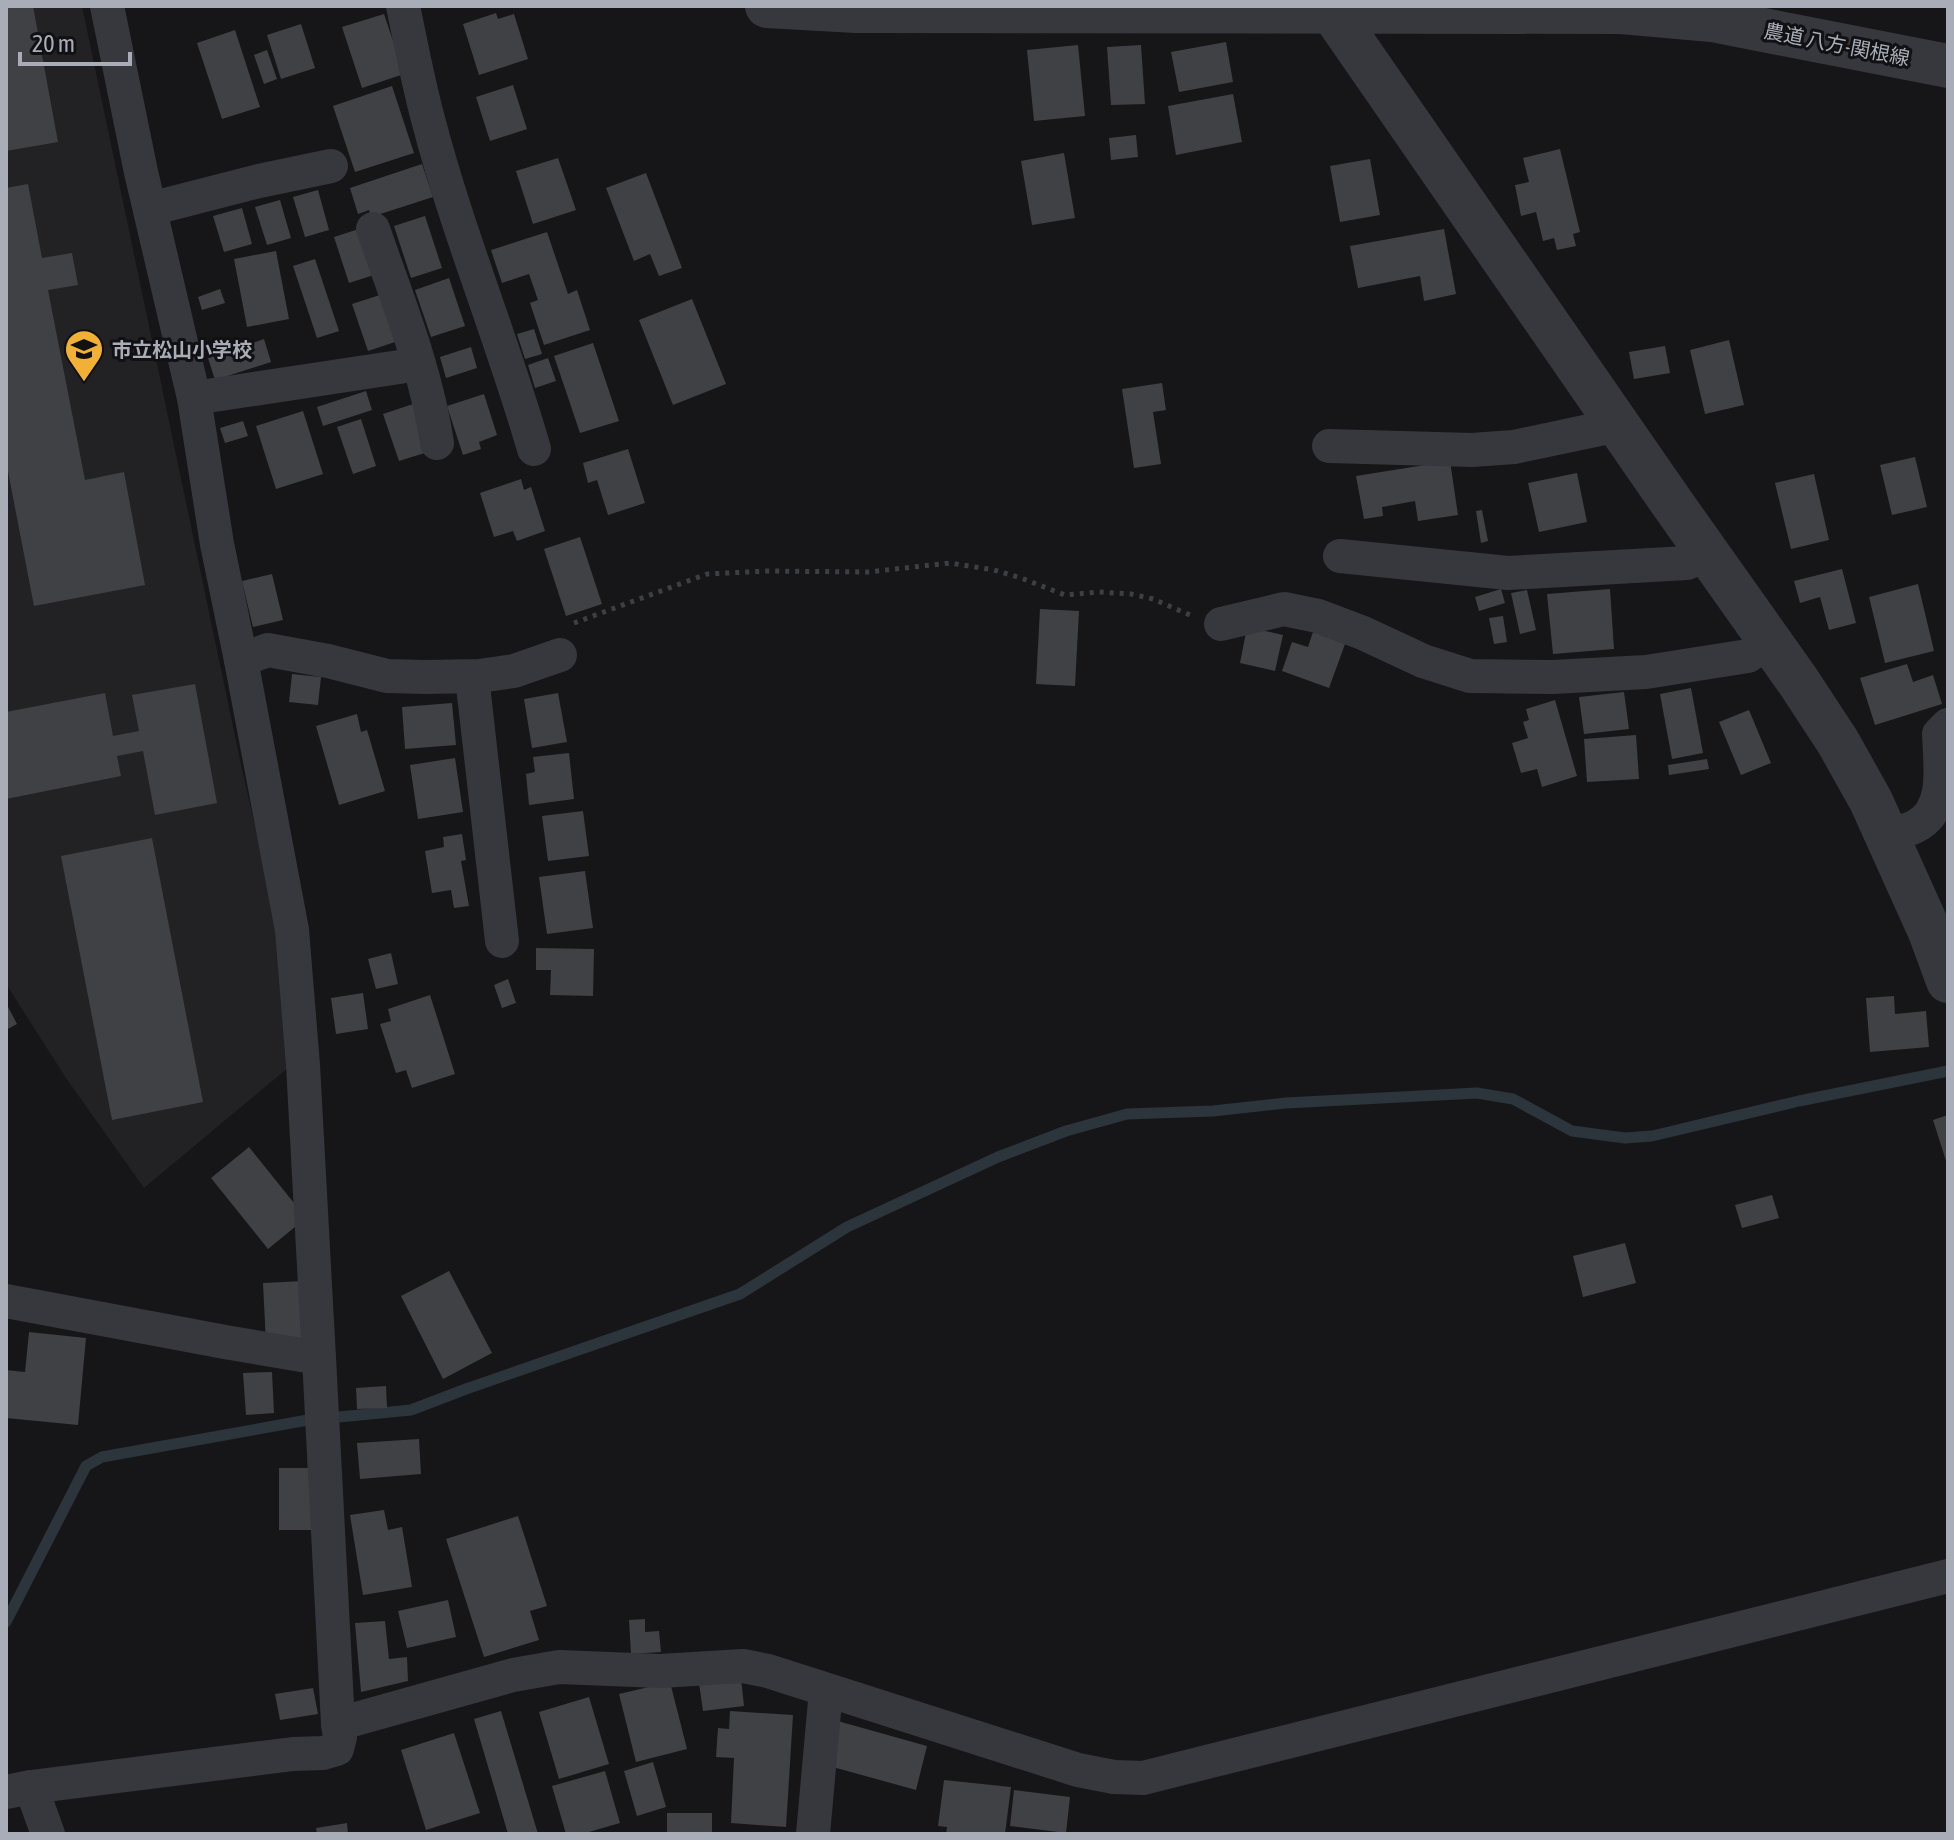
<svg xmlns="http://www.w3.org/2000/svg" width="1954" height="1840" viewBox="0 0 1954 1840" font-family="'Asap Condensed','Noto Sans JP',sans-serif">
<rect width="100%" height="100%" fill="#161618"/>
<!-- built -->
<path fill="#222225" d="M6 6H82L240 760 286 964 289 1067 144 1188 66 1078 6 984Z"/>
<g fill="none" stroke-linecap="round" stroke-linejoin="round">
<!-- stream -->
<path stroke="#2c353c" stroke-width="11" d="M6 1622 86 1466 102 1457 308 1420 411 1410 466 1389 740 1294 847 1227 998 1157 1066 1131 1127 1114 1213 1111 1286 1103 1477 1093 1513 1099 1572 1131 1625 1138 1652 1136 1799 1101 1948 1071"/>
</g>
<!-- building -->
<g fill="#404145">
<path d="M6 6H33L58 142 6 151Z"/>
<path d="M496 13 498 19 514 14 528 59 479 75 463 24Z"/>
<path d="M384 14 404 74 362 88 342 27Z"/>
<path d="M301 24 315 68 281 79 267 35Z"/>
<path d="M235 30 260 107 222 119 197 43Z"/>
<path d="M1226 42 1233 82 1179 92 1171 52Z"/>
<path d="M1078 45 1085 116 1034 121 1027 50Z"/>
<path d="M1141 45 1145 104 1111 105 1107 47Z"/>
<path d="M267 50 277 79 264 84 254 55Z"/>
<path d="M513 85 527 129 490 141 476 97Z"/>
<path d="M392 86 414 153 355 172 333 106Z"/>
<path d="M1233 94 1242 142 1176 155 1168 106Z"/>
<path d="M1136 135 1138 157 1111 160 1109 138Z"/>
<path d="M1560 149 1580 232 1573 234 1576 246 1557 250 1554 238 1543 241 1536 212 1521 216 1515 185 1529 182 1523 158Z"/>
<path d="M1064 153 1075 218 1032 225 1021 161Z"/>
<path d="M558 158 576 210 533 224 516 171Z"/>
<path d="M1370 159 1380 215 1340 222 1330 166Z"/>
<path d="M422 164 433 197 371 217 369 210 358 214 350 188Z"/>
<path d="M646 173 682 268 659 276 650 254 634 261 606 188Z"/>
<path d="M28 184 42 258 72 253 78 285 48 290 85 480 124 472 145 585 34 606 6 461V188Z"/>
<path d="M318 190 329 230 305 237 293 197Z"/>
<path d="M280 200 291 238 267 245 255 207Z"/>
<path d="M242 208 252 244 224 252 213 216Z"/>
<path d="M425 216 442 268 411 278 394 226Z"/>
<path d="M362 228 377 274 349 283 334 237Z"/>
<path d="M1444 229 1456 294 1424 301 1420 276 1358 288 1350 246Z"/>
<path d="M547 232 568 294 577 290 590 330 544 345 530 303 538 300 529 274 502 283 491 250Z"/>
<path d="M276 251 289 319 247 327 234 259Z"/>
<path d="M315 259 339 331 317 338 293 266Z"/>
<path d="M449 278 465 326 431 337 415 290Z"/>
<path d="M220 289 225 303 202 310 198 297Z"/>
<path d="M383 294 398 341 368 351 352 304Z"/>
<path d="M692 299 726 384 673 405 639 320Z"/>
<path d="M534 329 542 354 525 359 517 334Z"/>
<path d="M264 339 271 362 215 380 208 358Z"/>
<path d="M1729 340 1744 405 1705 414 1690 350Z"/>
<path d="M593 343 619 421 580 433 554 356Z"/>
<path d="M1665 346 1670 373 1634 379 1629 352Z"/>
<path d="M471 347 477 368 446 378 440 357Z"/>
<path d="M548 358 556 381 535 388 528 365Z"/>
<path d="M1162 383 1166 410 1153 412 1161 464 1134 468 1122 389Z"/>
<path d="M366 391 372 410 323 426 317 407Z"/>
<path d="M484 394 497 435 479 442 481 449 463 455 447 406Z"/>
<path d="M416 403 431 451 399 461 383 414Z"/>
<path d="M303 411 323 474 276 489 256 426Z"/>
<path d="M361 419 376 466 353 474 337 427Z"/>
<path d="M243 421 248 436 225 443 220 428Z"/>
<path d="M628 449 645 503 608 515 597 480 588 483 583 463Z"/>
<path d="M1915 457 1927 507 1892 515 1880 465Z"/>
<path d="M1450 461 1458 515 1418 521 1415 501 1382 507 1383 516 1364 519 1356 476Z"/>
<path d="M1577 473 1587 522 1539 532 1528 483Z"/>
<path d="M1814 474 1829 540 1791 549 1775 483Z"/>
<path d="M521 479 524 490 531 487 545 531 517 541 513 531 494 537 480 493Z"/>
<path d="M1482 510 1488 541 1481 543 1476 511Z"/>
<path d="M580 537 602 604 566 616 544 549Z"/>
<path d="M1842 569 1856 623 1829 630 1820 597 1800 603 1794 581Z"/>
<path d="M272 574 283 620 253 627 242 581Z"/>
<path d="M1918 584 1934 651 1885 663 1869 597Z"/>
<path d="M1501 589 1505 603 1479 611 1475 597Z"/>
<path d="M1610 589 1614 649 1553 654 1547 594Z"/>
<path d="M1527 590 1536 630 1520 634 1511 593Z"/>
<path d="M1040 609 1079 611 1075 686 1036 684Z"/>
<path d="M1503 616 1507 642 1494 644 1489 618Z"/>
<path d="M1247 627 1283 635 1275 671 1240 663Z"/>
<path d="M1313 632 1345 644 1329 688 1282 671 1292 642 1308 647Z"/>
<path d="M1907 664 1913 682 1933 675 1942 704 1875 725 1860 678Z"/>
<path d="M292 674 321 677 318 705 289 702Z"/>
<path d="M195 684 217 803 155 815 143 751 117 756 121 776 6 799V712L105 693 113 736 139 731 132 695Z"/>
<path d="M1691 688 1703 753 1672 759 1660 694Z"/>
<path d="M1624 692 1629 729 1584 734 1579 697Z"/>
<path d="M558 693 567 742 532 748 524 699Z"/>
<path d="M1555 700 1577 776 1542 787 1537 769 1521 773 1512 743 1528 738 1523 722 1529 720 1526 709Z"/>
<path d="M452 703 456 745 405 749 402 707Z"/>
<path d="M1749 710 1771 763 1741 775 1719 722Z"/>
<path d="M357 714 361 732 367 730 385 791 339 805 316 726Z"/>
<path d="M1636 735 1639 779 1587 782 1584 739Z"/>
<path d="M569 753 574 799 529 805 526 774 535 772 533 757Z"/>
<path d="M455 758 463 812 418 819 410 765Z"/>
<path d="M1707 759 1709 769 1669 775 1668 765Z"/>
<path d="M583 811 589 856 548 861 542 816Z"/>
<path d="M462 834 466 860 461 861 469 906 454 908 451 890 432 893 425 851 444 847 443 837Z"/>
<path d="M152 838 203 1102 112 1120 61 856Z"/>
<path d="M585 871 593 928 547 934 539 877Z"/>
<path d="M536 948 594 949 593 996 550 995 551 970H536Z"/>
<path d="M391 953 398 984 376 989 368 959Z"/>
<path d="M508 979 516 1003 502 1008 494 985Z"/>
<path d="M363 993 368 1029 336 1034 331 998Z"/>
<path d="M430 995 455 1074 412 1088 406 1070 396 1073 380 1024 391 1021 388 1009Z"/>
<path d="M1894 996 1895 1014 1926 1011 1929 1047 1870 1052 1866 998Z"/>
<path d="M6 1003 17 1024 6 1030Z"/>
<path d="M1948 1115V1164H1947L1933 1120Z"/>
<path d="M249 1147 306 1218 268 1249 211 1178Z"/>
<path d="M1772 1195 1779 1218 1742 1228 1735 1205Z"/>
<path d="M1625 1243 1636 1283 1583 1297 1573 1256Z"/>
<path d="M449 1271 492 1353 443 1379 401 1296Z"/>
<path d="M303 1281 306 1342 266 1344 263 1283Z"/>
<path d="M29 1332 86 1338 78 1425 6 1418V1370L25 1372Z"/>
<path d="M272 1372 274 1413 246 1415 243 1373Z"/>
<path d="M386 1386 387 1408 357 1409 356 1388Z"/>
<path d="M419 1439 421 1474 360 1479 357 1443Z"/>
<path d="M279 1468H311L312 1530H279Z"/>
<path d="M384 1510 388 1530 402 1527 412 1587 363 1595 350 1515Z"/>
<path d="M518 1516 547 1606 530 1611 539 1640 484 1657 446 1539Z"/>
<path d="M448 1600 456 1637 407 1648 398 1611Z"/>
<path d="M645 1619V1632L659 1631 661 1652 631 1654 629 1620Z"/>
<path d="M385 1621 389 1659 407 1657 408 1681 361 1692 355 1623Z"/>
<path d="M741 1678 744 1706 703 1711 699 1683Z"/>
<path d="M670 1682 687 1749 636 1762 619 1694Z"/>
<path d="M313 1688 318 1714 280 1720 275 1694Z"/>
<path d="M589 1697 609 1764 559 1779 539 1712Z"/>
<path d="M501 1711 538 1834H508L474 1719Z"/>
<path d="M730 1711 793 1715 786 1827 731 1823 734 1758 716 1757 718 1728 729 1729Z"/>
<path d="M834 1720 927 1746 916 1790 822 1764Z"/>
<path d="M454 1733 480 1813 426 1830 401 1750Z"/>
<path d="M653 1762 666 1807 637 1816 624 1771Z"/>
<path d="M605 1771 620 1823 582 1834H566L552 1786Z"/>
<path d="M944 1780 1011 1787 1005 1834H946L947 1827 938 1826Z"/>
<path d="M1014 1790 1070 1797 1066 1833 1010 1826Z"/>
<rect x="667" y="1813" width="45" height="21"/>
<path d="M347 1823 348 1834H317L316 1828Z"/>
</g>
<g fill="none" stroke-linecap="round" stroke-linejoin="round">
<!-- path -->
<path stroke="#3d3f44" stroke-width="5" stroke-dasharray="4 6" stroke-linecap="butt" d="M574 623 707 574 767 571 868 572 950 563 994 570 1021 578 1065 595 1098 592 1131 594 1153 599 1190 615"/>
<!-- minor -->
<g stroke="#37383d" stroke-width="34">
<path d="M403 6C411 44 418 82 428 119 457 231 502 338 534 449"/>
<path d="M150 209 259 181 331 166"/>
<path d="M373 229C397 299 426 369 437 443"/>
<path d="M194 398 419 364"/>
<path d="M1329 446 1472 450 1514 447 1604 428 1616 423"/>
<path d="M1340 556 1508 573 1687 563 1707 553"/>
<path d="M1221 624 1284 609 1318 616 1363 633 1423 661 1470 676 1553 677 1646 672 1748 656 1770 641"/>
<path d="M241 660 268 650 328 661 387 676 425 677 479 676 514 671 560 655"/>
<path d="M472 677 502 941"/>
<path d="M1886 835C1896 832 1908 831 1916 826 1948 810 1940 764 1939 734L1948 725"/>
<path d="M6 1301 225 1342 319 1358"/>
<path d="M338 1724 513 1675 559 1667 660 1671 743 1666 768 1671 1078 1770 1114 1777 1143 1778 1948 1576"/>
<path d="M31 1787 48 1834"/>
<path d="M6 1792 31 1787 293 1754 323 1753 337 1749 340 1737 338 1724 319 1358 303 1065 292 930 241 660 217 544 194 398 141 172 107 6"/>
<path d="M813 1834 826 1690"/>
</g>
<!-- tertiary -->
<g stroke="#37383d" stroke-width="44">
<path d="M767 6 856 11 1621 12 1712 20 1948 66"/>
<path d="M1328 6 1672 503 1798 681 1838 742 1871 801 1930 932 1948 981"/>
</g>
</g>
<!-- icons -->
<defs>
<symbol id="school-pin" viewBox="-11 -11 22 30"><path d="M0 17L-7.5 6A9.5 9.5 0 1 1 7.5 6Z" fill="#f2b134" stroke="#111113"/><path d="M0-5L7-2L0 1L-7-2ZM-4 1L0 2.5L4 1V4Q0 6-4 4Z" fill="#111"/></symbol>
</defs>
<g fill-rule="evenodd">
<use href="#school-pin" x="62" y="327" width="44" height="60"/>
</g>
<g text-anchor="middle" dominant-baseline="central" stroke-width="6" stroke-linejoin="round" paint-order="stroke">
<!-- street labels -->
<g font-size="20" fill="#a8adb8" stroke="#111113">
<text transform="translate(1837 44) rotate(11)">農道 八方-関根線</text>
</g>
<!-- poi labels -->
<g font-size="20" font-weight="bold" fill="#a8adb8" stroke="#111113" text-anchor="start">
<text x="112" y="349">市立松山小学校</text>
</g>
</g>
<!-- border -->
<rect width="1954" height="1840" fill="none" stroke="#a8adb8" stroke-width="16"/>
<!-- scale -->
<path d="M20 52v12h110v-12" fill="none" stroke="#a8adb8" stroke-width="4"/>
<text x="32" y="52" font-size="24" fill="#a8adb8" stroke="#111113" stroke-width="6" paint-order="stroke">20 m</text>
</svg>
